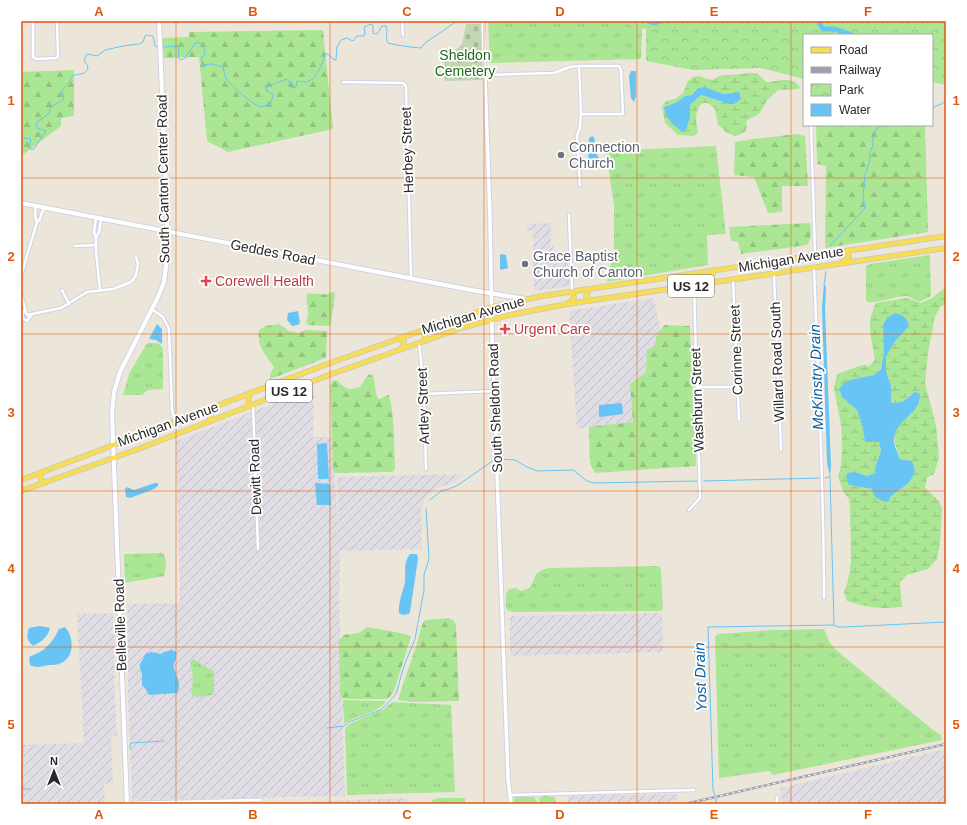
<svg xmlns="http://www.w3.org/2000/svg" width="967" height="825" viewBox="0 0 967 825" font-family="Helvetica,sans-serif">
<defs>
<pattern id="industrial-furrows" width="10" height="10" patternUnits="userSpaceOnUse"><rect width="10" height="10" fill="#dfdce4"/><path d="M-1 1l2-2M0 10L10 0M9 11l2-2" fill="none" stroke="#bfbdc4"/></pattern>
<pattern id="grass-tufts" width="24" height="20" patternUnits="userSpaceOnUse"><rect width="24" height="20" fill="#aae694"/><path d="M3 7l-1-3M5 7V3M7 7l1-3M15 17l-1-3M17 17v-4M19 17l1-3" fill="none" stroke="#92c580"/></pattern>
<pattern id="forest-firs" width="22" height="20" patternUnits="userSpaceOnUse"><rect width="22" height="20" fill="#aae694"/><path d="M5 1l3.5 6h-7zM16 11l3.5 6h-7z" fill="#92c580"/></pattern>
<pattern id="wetland-marsh" width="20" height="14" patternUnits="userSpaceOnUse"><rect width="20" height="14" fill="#aae694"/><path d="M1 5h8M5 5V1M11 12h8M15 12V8" fill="none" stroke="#92c580"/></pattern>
<pattern id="cemetery-stones" width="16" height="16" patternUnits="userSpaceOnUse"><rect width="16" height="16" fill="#c1d7b1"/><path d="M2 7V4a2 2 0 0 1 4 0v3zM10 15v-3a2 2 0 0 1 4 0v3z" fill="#a6b998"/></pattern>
<pattern id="park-crowns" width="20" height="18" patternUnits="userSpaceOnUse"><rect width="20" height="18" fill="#aae694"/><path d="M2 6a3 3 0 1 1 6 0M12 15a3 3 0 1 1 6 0" fill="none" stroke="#92c580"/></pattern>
</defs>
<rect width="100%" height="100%" fill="#ece6da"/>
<!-- industrial -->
<g fill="url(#industrial-furrows)">
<path d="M551 223V247H553L554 264 568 261 570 286 534 291 533 231H527V224Z"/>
<path d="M654 298 660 329 656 336 655 346 647 350 646 372 630 384 633 422 577 429 569 311Z"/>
<path d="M314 388 313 437H332L339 536 337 477 463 474 462 476 455 482 437 488 425 498 421 508 422 549 340 551 339 600 345 796 132 800 128 697V651L127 604 180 603 176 441Z"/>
<path d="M113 613 115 637 114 683 117 735 111 736 113 783 104 784 105 804H21V745L84 743 77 614Z"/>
<path d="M662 613 663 652 510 656V616Z"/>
<path d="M946 749V803L940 804H781L780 788Z"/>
<path d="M677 794 678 800 659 804H568V796Z"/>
<path d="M408 798V804H231L269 803Z"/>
</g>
<!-- grass -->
<g fill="url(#grass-tufts)">
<path d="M488 21H624L632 26 642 28 641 59 490 63Z"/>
<path d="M716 146 726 234 707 235 708 265 607 282 614 251V206L606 151Z"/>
<path d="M929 255 930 257 931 296 919 302C915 300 910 297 907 296 896 296 875 304 867 302L866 300V266L870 264Z"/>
<path d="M149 343H158L162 347 163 350V389L148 390 142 395H123L129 374 146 345Z"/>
<path d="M163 553C167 558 166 570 164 576L125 583 124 554Z"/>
<path d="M659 566 661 570 663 609 660 611 514 612 509 611 506 608V594L509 589 516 588 521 591C542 586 525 574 548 568Z"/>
<path d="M824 629 830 643 836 650 933 730 941 735 942 740 773 775 769 771 719 778 715 637 718 634 773 630Z"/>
<path d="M193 659 214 672V692L212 695 196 697 192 695C190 689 193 684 193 678 193 672 189 667 191 660Z"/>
<path d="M344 700 384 701H386C378 714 356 715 344 724L343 701Z"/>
<path d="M392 702 451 705 455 792 347 795 345 728 349 724 384 709Z"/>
<path d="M516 797H534L538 804H514V799Z"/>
</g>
<!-- forest -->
<g fill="url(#forest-firs)">
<path d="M323 30 333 129 228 152 207 141 199 57 164 58 162 38 189 37V32Z"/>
<path d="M74 70V116L61 118V126L21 156V72Z"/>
<path d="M816 125H925L928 232 825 248 826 166 817 164Z"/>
<path d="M797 134 805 136 808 186H782V212L768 213 754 177 734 175 735 142 752 139Z"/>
<path d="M810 223C811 230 812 240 807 245L741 254 738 242 731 241 729 227Z"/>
<path d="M332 292H334L335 294 331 324 329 326 308 325 306 322C311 310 305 304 307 294 316 292 324 297 332 292Z"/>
<path d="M279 324 289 331 298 333 306 330 327 331 326 358 270 379V375L274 367C265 353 257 348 259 330L266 326Z"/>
<path d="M665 325 690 326 696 466 595 473 590 464 589 427 633 422 630 384 646 372 647 350 655 346C656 336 657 332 665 325Z"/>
<path d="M372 374C377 382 373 392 379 399L389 395C395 419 394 444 395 469L392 472 335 473 333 471 330 386 332 381 337 380C346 389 347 391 360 387L368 375Z"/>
<path d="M448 618 453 620 456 625 459 701 412 702 398 700C404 681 411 662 417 643 420 635 420 626 425 620Z"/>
<path d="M367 627 406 634 411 637 394 691 388 699H344L340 696 339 640C347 631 348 636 358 633 361 632 364 629 367 627Z"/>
<path d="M544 796 555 797 556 804H540L539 798Z"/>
<path d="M438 798H465V804H432V800Z"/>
</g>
<!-- wetland -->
<g fill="url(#wetland-marsh)" fill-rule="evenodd">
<path d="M750 73H757L766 82C778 82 790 75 800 87L798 89 778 90 768 99 759 114 746 121 747 127 745 132 736 136 727 133 718 125 715 109 708 103H702C694 112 696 121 698 133L693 136 678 135 665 123 662 107 666 101 675 99 683 93 688 81 693 77 699 76 707 79 713 80 719 76ZM705 87 723 94 733 92 722 102 701 95 671 122 665 111 668 105 677 102 685 96 692 95 698 88Z"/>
<path d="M943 289 946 290V305L941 306 935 316 928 353 925 383 936 425 939 458 934 474 927 478 925 488 939 501 942 509 940 544 937 559 928 569 906 575 900 583 902 607C882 609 866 608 847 601L844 592 848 581 851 561 850 508 849 499 843 491 838 477 841 465 842 447 841 425 834 388 837 374 862 365 869 366 875 360C872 339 865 323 876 303L907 298 921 303 932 298ZM883 325 909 326 896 340 886 356V371L891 386V404L902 402 911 394 912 414C890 431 892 434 900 459L912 461C921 480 902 487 890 497L872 489 849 485 855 472 867 476 876 473 875 466 881 451 879 442H865L862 425 857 410 854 379C860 378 868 377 873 375 888 370 884 338 883 325Z"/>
</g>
<!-- cemetery -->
<path fill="url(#cemetery-stones)" d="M466 24H481L483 80 445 81 444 58 462 45Z"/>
<!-- park -->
<path fill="url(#park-crowns)" d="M624 21H946V85L932 82V35H804V79L761 68 693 70 646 61V29L632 26Z"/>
<!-- water -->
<g fill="#68c4f4">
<path d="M631 71H635L636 72V96L634 102 631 98 629 76Z"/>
<path d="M705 87 723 94 739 92 741 99 734 104H729L701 95 690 105V117L686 130 682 132C674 125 665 118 664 107L677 102 685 96 692 95 698 88Z"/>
<path d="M593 136 595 140 593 148C596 154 601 157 598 164L589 165 588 162 589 138Z"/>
<path d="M502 254 506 255 508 268 501 270 500 268V255Z"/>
<path d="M824 284 826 287 825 309 831 466 830 477 827 462 822 307Z"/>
<path d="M298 311 300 323 298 325 292 326 287 320 288 313Z"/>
<path d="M895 313C904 316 907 317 909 326L896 340 886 356V371L891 386V403L902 402 915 392 920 394C919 417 897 418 894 438 893 444 898 453 900 459L912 461C921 480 902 487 890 497L889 501 886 502C878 499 874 498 872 489L849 485 846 476 848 473 855 472 867 476 876 473 875 467 881 451 879 442H865L862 425 857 410 843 398 839 389 845 382 854 379 874 375 881 369 884 353 883 325 887 318Z"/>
<path d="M157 324 162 329V344L156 340 149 339Z"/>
<path d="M621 403 622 404 623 414 600 417 599 416V405Z"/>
<path d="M327 443 329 479H318L317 444Z"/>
<path d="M155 483H158V486L154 489 130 498 126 497 125 489 127 487 134 490Z"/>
<path d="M315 483 330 484 331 505H317Z"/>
<path d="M410 554H417L418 559 410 612 409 614 403 615 399 613C398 602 403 592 405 582 406 572 403 563 410 554Z"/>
<path d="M40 626 50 628C48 637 41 642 33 646 27 640 26 637 29 628Z"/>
<path d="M65 627C74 637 75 657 61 663 58 665 52 665 48 665 41 667 36 668 30 665L29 657C32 655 37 654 40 652 49 646 55 638 59 629Z"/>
<path d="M172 650 176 652V659C168 669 185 681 177 693L149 695 145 688 142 685V674L140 668V664L146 654 151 652 161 654 164 652Z"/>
</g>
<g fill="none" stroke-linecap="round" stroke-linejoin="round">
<!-- stream -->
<g stroke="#68c4f4" stroke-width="1">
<path d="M163 47 178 46 179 51 178 58 181 60 185 58 195 43C203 41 204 48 205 54L201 59 203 65 211 64 223 67C224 70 224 73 225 76 229 85 252 104 261 107L270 104 272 99 273 95 266 90V85C273 85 279 82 286 79L289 81 291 87 294 88 296 87 297 81C300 81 302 82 304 82 316 83 322 63 326 54H328L333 59 336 60 337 47 341 40 347 38 353 41 357 36H364L365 34 364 27 371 24 373 25V33L375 34 378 33 382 26H386C389 32 384 37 388 43 399 46 410 47 421 48L425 43 457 21"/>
<path d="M932 108 941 104 946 101"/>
<path d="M21 138 31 139 29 147 30 149H34L46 131 37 128 36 123 48 114 51 107 64 99 62 90 68 84 72 76C78 73 88 76 88 66L84 61 87 54 97 56 105 50 123 46 139 44 143 42 145 36 147 35 153 36 155 46 157 47"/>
<path d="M829 247 865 208 863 196 865 175 869 163 870 153 873 145V137L876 129 884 125"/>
<path d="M824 285 826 271"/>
<path d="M500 459 515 460 527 467 537 471 573 470 587 481 594 483 697 481"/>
<path d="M830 476 834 625"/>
<path d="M825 478 829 477"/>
<path d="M704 481 820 478"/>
<path d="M430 500 441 491 449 489 458 485 494 460"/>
<path d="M327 728 344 726 349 722 380 710 388 703 396 694 404 666 415 639 424 590V575L429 559 426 508"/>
<path d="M130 749V744L131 743 164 741"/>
<path d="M21 789H30"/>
<path d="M716 804V798L713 790 708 627 834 625 838 627H844L946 622"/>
</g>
<!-- river -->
<g stroke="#68c4f4" stroke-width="5">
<path d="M648 21 655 23 661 21"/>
<path d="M818 21 823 29H835L852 35"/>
</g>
<defs>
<g id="minor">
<path d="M33 21V57L36 59 56 58 58 57 57 21"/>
<path d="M402 21 403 35"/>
<path d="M579 66 581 114"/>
<path d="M485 75 554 73 570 67 579 66H619L621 70 623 114H581L580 127 577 136 580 185"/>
<path d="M343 82 403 83 406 86 411 279"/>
<path d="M811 125 815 255"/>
<path d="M35 206C36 211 34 217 37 222L40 219 42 212 45 208"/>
<path d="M569 215 572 291"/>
<path d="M96 218 94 232 96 238 99 232 101 219"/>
<path d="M96 238V251L100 290"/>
<path d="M75 246 95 245"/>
<path d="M814 268C818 378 824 488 824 598"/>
<path d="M774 274 781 450"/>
<path d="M21 276 37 222"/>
<path d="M733 280 739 420"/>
<path d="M62 290 69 304"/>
<path d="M21 293 26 313 28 315 32 314"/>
<path d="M24 310 22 318 27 321 32 314 61 308 87 292 113 289 129 283 133 280 136 275 138 264 136 257"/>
<path d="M153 310 163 317 169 329 172 410 175 422"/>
<path d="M419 343 424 388 426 469"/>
<path d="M697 387H737"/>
<path d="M424 394 494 391"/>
<path d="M253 405 258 549"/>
<path d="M689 510 700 498 694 286"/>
<path d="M509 795 694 790"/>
<path d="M777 797V804"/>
<path d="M127 803 261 800"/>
</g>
<path id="tertiary" d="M483 21 490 217 492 334 508 778 511 804"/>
<g id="secondary">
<path d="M21 203 471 290 526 299"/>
<path d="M127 804 112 414 114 392 120 372 158 297 164 282 166 266 167 211 159 21"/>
</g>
<g id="primary">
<path d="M842 262 849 257 848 251"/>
<path d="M713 283 710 279V276L716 270"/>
<path d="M589 289 586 296 590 301"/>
<path d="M567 304 574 298 572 292"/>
<path d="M399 338 404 342V345L400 349"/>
<path d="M428 340 424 336 429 328"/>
<path d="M250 394 248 401 249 404 253 405"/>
<path d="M208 410 211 414 209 422"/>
<path d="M43 472 40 477 42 481 45 483"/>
<path d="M21 480 330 363 429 328 492 307 542 296 946 236"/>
<path d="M21 491 141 448 329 375 461 328 510 315 567 304 946 248"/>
</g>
</defs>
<!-- minor casing -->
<use href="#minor" stroke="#d0d2e3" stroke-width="4.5"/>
<!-- tertiary casing -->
<use href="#tertiary" stroke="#d0d2e3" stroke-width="5.5"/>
<!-- secondary casing -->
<use href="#secondary" stroke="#d0d2e3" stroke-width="6"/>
<!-- primary casing -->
<use href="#primary" stroke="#c7c7c7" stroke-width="6"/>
<!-- minor -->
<use href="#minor" stroke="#fff" stroke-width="2.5"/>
<!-- tertiary -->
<use href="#tertiary" stroke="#fff" stroke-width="3.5"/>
<!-- secondary -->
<use href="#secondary" stroke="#fff" stroke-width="4"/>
<!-- primary -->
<use href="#primary" stroke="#f7dd55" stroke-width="4.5"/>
<defs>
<path id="rail" d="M685 804 946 744"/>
</defs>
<!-- rail casing -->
<use href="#rail" stroke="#9d9fb5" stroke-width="2.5"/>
<!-- rail -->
<use href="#rail" stroke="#fff" stroke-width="1" stroke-dasharray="3" stroke-linecap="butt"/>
</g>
<!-- grid -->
<path fill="none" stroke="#de570d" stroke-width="1" stroke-opacity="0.55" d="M176 21V804M330 21V804M484 21V804M637 21V804M791 21V804M21 178H946M21 334H946M21 491H946M21 647H946"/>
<!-- markers -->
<g fill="#6b7280" stroke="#fff" stroke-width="1.5">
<circle cx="561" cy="155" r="4"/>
<circle cx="525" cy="264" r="4"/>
</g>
<g fill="#e0444e" stroke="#fff" stroke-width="1.5">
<path d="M204 275h4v4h4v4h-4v4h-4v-4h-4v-4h4z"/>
<path d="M503 323h4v4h4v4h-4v4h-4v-4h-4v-4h4z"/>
</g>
<g text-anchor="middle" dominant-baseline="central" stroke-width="3.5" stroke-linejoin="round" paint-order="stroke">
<!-- shield labels -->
<g fill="#fff" stroke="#696969" stroke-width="1">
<rect x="668" y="275" width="46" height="22" rx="3"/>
<rect x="266" y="380" width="46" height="22" rx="3"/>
</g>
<g font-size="13" font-weight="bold" fill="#292929">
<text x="691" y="286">US 12</text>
<text x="289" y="391">US 12</text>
</g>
<!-- park labels -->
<g font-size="14" fill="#216a16" stroke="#fff">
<text x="465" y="55">Sheldon<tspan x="465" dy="16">Cemetery</tspan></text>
</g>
<!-- worship labels -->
<g font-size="14" fill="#5b616d" stroke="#fff" text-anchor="start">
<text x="569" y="147">Connection<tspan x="569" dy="16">Church</tspan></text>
<text x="533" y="256">Grace Baptist<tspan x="533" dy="16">Church of Canton</tspan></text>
</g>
<!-- street labels -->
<g font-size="14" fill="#292929" stroke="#fff">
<text transform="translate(407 150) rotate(-92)">Herbey Street</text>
<text transform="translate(163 179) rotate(-91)">South Canton Center Road</text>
<text transform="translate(273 252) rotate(11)">Geddes Road</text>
<text transform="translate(791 259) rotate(-9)">Michigan Avenue</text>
<text transform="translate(473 315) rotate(-16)">Michigan Avenue</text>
<text transform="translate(736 350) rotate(-92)">Corinne Street</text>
<text transform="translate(777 362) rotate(-92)">Willard Road South</text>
<text transform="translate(697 400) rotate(-92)">Washburn Street</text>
<text transform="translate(423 406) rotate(-92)">Artley Street</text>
<text transform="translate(495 408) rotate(-92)">South Sheldon Road</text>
<text transform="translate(168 424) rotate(-20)">Michigan Avenue</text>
<text transform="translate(255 477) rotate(-92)">Dewitt Road</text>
<text transform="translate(120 625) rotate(-92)">Belleville Road</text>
</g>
<!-- health labels -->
<g font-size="14" fill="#be3a42" stroke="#fff" text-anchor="start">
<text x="215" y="281">Corewell Health</text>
<text x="514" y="329">Urgent Care</text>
</g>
<!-- water labels -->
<g font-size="15" font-style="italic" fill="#0760a0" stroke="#fff">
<text transform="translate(816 377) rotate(-92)">McKinstry Drain</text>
<text transform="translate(700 677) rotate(-92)">Yost Drain</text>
</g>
</g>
<!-- border -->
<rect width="967" height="825" fill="none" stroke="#ffffff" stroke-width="44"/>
<!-- legend -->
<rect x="803" y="34" width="130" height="92" fill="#ffffff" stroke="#a9a9a9"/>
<rect x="811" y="47" width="20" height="6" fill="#f7dd55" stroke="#a9a9a9"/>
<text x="839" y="54" font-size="12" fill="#292929">Road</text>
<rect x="811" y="67" width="20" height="6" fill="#9d9fb5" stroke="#a9a9a9"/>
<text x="839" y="74" font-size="12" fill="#292929">Railway</text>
<rect x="811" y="84" width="20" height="12" fill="url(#park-crowns)" stroke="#a9a9a9"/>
<text x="839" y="94" font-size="12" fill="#292929">Park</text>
<rect x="811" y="104" width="20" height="12" fill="#68c4f4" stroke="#a9a9a9"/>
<text x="839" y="114" font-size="12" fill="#292929">Water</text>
<!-- north arrow -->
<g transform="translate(54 771)" stroke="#ffffff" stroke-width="3" paint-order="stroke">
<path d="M0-3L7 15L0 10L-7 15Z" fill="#292929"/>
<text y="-6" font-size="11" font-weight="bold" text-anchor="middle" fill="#292929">N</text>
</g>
<rect x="22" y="22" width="923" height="781" fill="none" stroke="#de570d" stroke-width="1.5"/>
<g font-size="13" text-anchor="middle" font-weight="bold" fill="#de570d">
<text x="99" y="16">A</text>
<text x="253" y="16">B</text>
<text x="407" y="16">C</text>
<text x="560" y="16">D</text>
<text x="714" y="16">E</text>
<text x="868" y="16">F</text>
<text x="11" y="105">1</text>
<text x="956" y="105">1</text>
<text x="11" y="261">2</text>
<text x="956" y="261">2</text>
<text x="11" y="417">3</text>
<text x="956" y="417">3</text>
<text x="11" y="573">4</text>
<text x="956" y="573">4</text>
<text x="11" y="729">5</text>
<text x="956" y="729">5</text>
<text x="99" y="819">A</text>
<text x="253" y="819">B</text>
<text x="407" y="819">C</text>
<text x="560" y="819">D</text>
<text x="714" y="819">E</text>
<text x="868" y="819">F</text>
</g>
</svg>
